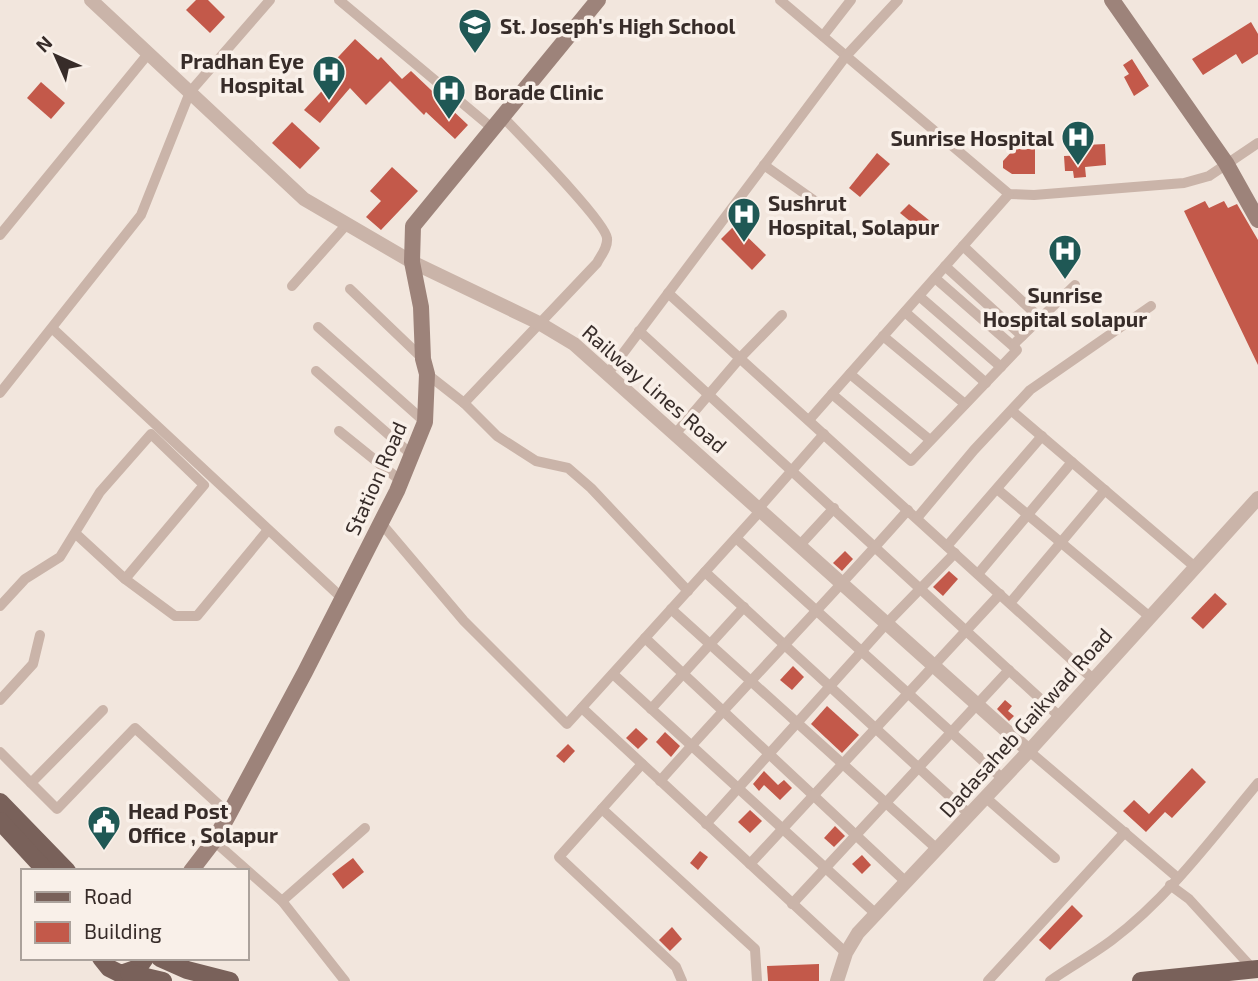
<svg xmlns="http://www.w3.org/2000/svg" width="1258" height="981" viewBox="0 0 1258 981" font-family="'Exo 2',sans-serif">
<rect width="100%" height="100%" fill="#f2e6dd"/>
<!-- building -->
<g fill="#c3594a">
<path d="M196 0H208L225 17 210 33 186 10Z"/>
<path d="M1251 22 1258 34V54L1242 64 1236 54 1203 75 1192 59Z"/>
<path d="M355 39 378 60 381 57 402 79 411 71 468 125 455 139 426 112 424 115 390 81 366 105 350 88 320 123 304 110 334 78 326 70Z"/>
<path d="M1132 59 1149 86 1134 96 1124 77 1129 74 1123 65Z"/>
<path d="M41 82 65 103 51 119 27 98Z"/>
<path d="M292 122 320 148 300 169 272 143Z"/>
<path d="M1105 144 1106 165 1085 167 1086 177 1074 178 1073 171H1065L1064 156 1087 155 1086 145Z"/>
<path d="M1014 149H1035V174H1012L1003 168V161Z"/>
<path d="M877 153 890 164 860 197 849 188Z"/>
<path d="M392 167 418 191 381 230 366 217 381 201 370 191Z"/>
<path d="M1205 201 1209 208 1224 201 1228 208 1237 204 1258 240V365L1184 211Z"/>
<path d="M909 204 935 225 927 235 900 213Z"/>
<path d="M735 225 766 255 752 270 721 239Z"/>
<path d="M845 551 853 559 842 571 833 563Z"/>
<path d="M949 571 958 579 943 596 933 587Z"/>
<path d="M1215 593 1227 604 1203 629 1191 618Z"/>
<path d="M793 666 804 677 792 690 780 680Z"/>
<path d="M1005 700 1012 706 1008 711 1014 716 1009 721 997 709Z"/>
<path d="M827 706 859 735 842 753 811 724Z"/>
<path d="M636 728 648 739 638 749 626 738Z"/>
<path d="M665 732 680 746 671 757 656 742Z"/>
<path d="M568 744 575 751 564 763 556 756Z"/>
<path d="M1192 768 1206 782 1172 818 1165 812 1146 832 1123 811 1134 800 1149 814Z"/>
<path d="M764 771 778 785 784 780 792 788 780 800 764 785 759 791 753 784Z"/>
<path d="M750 810 762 821 750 833 738 822Z"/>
<path d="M835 826 845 836 834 847 824 838Z"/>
<path d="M700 851 708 857 698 870 690 863Z"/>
<path d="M862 855 871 865 862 874 852 864Z"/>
<path d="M353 858 364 872 343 889 332 874Z"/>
<path d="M1072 905 1083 916 1050 950 1039 940Z"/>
<path d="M672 927 682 939 670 951 659 940Z"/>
<path d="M819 964V981H768L767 966Z"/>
</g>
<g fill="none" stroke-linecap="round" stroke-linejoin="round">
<!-- minor -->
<g stroke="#cab4a9" stroke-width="10">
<path d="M339 0 492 128"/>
<path d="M780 0 1009 194 1034 195 1184 183 1209 176 1258 143"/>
<path d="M823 36 851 0"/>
<path d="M764 165 815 201"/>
<path d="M0 235 148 54"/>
<path d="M963 246 1040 318"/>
<path d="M945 266 1022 336"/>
<path d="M935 278 1014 347"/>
<path d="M292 286 347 224"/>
<path d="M350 289 423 359"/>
<path d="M668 293 1093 679"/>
<path d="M919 296 1001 367"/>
<path d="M905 312 986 383"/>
<path d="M318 327 425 422"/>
<path d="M53 329 342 598"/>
<path d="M639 331 1059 716"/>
<path d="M883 336 965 404"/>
<path d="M316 371 412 455"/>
<path d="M609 372 846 56 898 0"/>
<path d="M427 374 464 403 497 436 536 461 568 468 591 488 688 591"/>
<path d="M850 374 930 440"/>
<path d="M0 393 141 215 190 92 270 0"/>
<path d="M832 394 911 461 1017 350 1014 347 1016 342 1075 285"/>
<path d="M464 403 597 263C601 255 608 248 607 238 605 221 519 134 502 116"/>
<path d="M1012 411 1195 567"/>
<path d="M809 420 1009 194"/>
<path d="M339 431 401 481"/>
<path d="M676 433 740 358 782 315"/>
<path d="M997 489 1150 617"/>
<path d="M759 508 824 434"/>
<path d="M917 518 974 450 1030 390 1151 306"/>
<path d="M381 523 464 621 567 724 761 510"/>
<path d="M736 538 1003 779"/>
<path d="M800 545 834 508"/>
<path d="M947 546 1042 436"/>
<path d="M705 572 969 814"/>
<path d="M978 574 1072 462"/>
<path d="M125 579 175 616H197L268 530"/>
<path d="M1010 603 1105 490"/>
<path d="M0 606 25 579 60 557 100 492 151 434 204 485 125 579 75 533"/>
<path d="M671 609 937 849"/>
<path d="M645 638 906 882"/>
<path d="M613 674 876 914"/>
<path d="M0 700 33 664 40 635"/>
<path d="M582 708 846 953"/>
<path d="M651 709 744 607"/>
<path d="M1029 751 1178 878"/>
<path d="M0 752 57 809 135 728 229 814"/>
<path d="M642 764 559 857 676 967 682 981"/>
<path d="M660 781C741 689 827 602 908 510"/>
<path d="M31 783 103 710"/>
<path d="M985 797 1055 858"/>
<path d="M602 809 755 949 757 981"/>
<path d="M706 824 887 623 955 553"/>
<path d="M214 841 282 901 345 981"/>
<path d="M750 864 1000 594"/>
<path d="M1170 885 1189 899 1253 969"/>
<path d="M282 901 365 828"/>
<path d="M792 904 1009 670"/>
<path d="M988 981 1125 832"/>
<path d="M1050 981C1070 967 1092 955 1112 940 1169 897 1213 837 1258 783"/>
</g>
<!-- tertiary -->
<g stroke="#cab4a9" stroke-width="14">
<path d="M91 0 304 199 412 262 539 323 574 344 1029 751"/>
<path d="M837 981 846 953 858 933 1029 751 1258 498"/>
</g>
<!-- secondary -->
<g stroke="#9d837a" stroke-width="16">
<path d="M1112 0 1226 163 1258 220"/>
<path d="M191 871 214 841 229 814 305 672 397 491 425 422 427 374 423 359 421 307 412 262 413 226 598 0"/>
</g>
<!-- primary -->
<g stroke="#79615a" stroke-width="18">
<path d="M0 802 67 871"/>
<path d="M0 821 46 871"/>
<path d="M101 958 109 968 121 974 138 968 145 958"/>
<path d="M160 958 187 970 230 981"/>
<path d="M129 973 163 981"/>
<path d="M1141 981 1258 969"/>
</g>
</g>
<!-- icons -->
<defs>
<symbol id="school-pin" viewBox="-11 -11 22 30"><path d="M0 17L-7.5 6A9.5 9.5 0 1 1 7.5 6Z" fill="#1f5855" stroke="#f9f0e9"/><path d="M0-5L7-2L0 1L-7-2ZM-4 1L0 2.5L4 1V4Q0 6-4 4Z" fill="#fff"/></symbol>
<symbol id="hospital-pin" viewBox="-11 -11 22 30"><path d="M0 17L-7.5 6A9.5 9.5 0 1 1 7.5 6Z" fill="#1f5855" stroke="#f9f0e9"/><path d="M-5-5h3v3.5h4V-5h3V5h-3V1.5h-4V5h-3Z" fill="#fff"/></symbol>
<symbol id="civic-pin" viewBox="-11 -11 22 30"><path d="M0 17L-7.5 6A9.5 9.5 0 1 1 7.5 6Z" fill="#1f5855" stroke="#f9f0e9"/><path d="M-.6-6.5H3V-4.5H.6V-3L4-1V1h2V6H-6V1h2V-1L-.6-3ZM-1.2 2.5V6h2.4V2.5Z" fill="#fff"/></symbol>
</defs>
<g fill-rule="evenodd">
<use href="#school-pin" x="456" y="6" width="38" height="52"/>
<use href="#hospital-pin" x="310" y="53" width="38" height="52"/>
<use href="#hospital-pin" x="430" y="72" width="38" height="52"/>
<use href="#hospital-pin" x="1059" y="118" width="38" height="52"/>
<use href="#hospital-pin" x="725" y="195" width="38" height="52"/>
<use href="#hospital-pin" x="1046" y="232" width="38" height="52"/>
<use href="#civic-pin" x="85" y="803" width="38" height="52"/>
</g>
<g text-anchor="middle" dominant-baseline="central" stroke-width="7" stroke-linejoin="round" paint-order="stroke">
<!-- poi labels -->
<g font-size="21" font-weight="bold" fill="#372c29" stroke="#f9f0e9" text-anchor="start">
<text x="500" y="25">St. Joseph's High School</text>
<text x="304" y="60" text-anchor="end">Pradhan Eye<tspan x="304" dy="24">Hospital</tspan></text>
<text x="474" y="91">Borade Clinic</text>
<text x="1054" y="137" text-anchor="end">Sunrise Hospital</text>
<text x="768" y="202">Sushrut<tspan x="768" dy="24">Hospital, Solapur</tspan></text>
<text x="1065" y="294" text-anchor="middle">Sunrise<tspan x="1065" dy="24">Hospital solapur</tspan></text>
<text x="128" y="810">Head Post<tspan x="128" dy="24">Office , Solapur</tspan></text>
</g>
<!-- street labels -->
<g font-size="21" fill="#372c29" stroke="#f9f0e9">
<text transform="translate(655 388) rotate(41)">Railway Lines Road</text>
<text transform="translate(375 478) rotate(-66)">Station Road</text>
<text transform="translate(1025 722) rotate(-48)">Dadasaheb Gaikwad Road</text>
</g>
</g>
<!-- legend -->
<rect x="21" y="869" width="228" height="91" fill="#f9f0e9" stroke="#aba29c" stroke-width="2"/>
<rect x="35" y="892" width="35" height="10" fill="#79615a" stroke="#aba29c" stroke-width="2"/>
<text x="84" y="904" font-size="21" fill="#372c29">Road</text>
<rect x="35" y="922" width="35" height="21" fill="#c3594a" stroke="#aba29c" stroke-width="2"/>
<text x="84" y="939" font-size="21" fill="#372c29">Building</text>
<!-- north arrow -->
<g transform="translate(56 56) rotate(315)" stroke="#f9f0e9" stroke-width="5" paint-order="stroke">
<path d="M0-5L12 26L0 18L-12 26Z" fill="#372c29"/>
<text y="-10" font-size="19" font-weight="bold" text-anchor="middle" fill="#372c29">N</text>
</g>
</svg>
